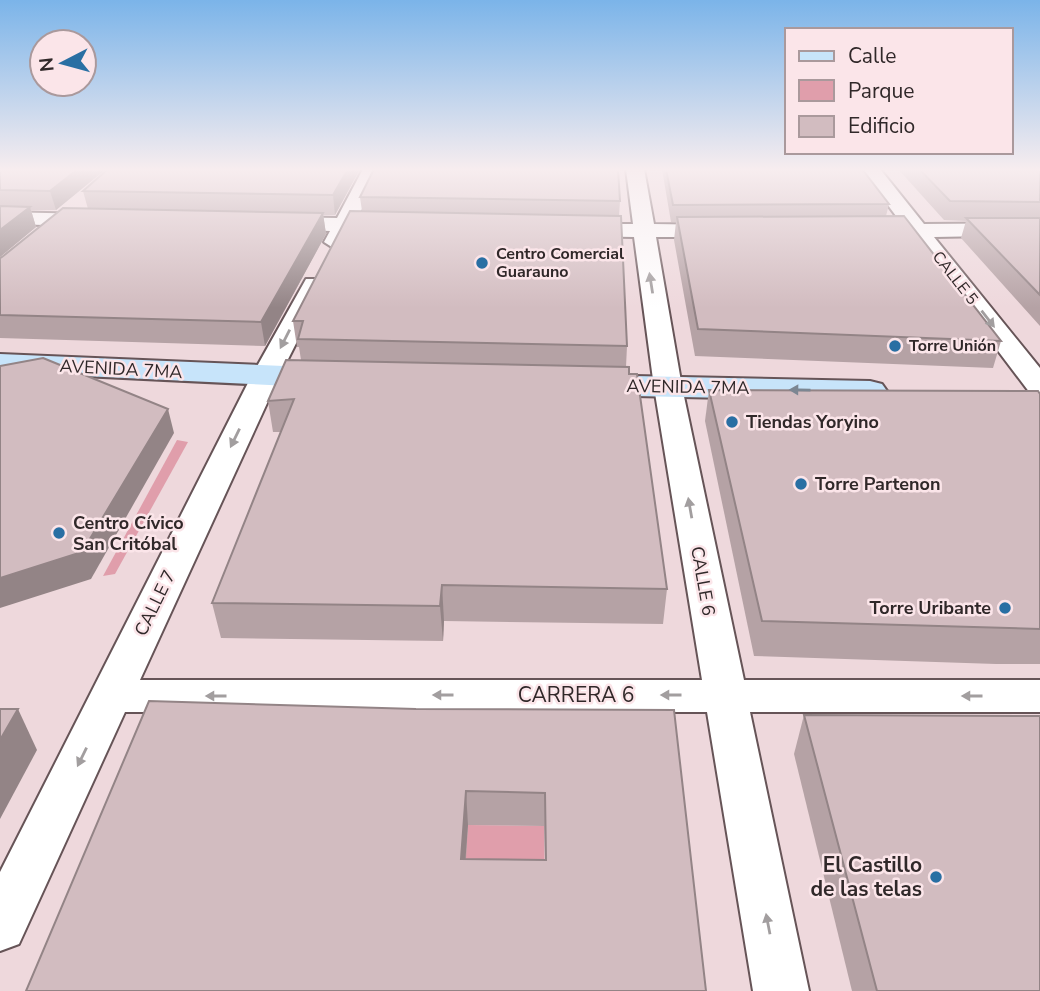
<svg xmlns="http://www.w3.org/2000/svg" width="1040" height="991" viewBox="0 0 1040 991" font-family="'Nunito Sans',sans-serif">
<rect width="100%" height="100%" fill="#eed8dc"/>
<!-- green -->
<g fill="#e09eab">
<path d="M177 440 188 442 115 574 103 576Z"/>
<path d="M468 825 544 826 545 893 463 892Z"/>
</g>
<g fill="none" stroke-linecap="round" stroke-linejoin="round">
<defs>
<g id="street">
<path d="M363 169H382L357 219 394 222 398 226 394 230 351 231 343 247 335 249 324 242 330 231 280 229 269 223 280 217 337 218Z"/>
<path d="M626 169H644L654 224 719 225 730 231 719 237H656L682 387 744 680H1040V712H750L809 991H753L707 712H125L19 944 0 951V872L251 377 306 279H322L326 284 279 377 140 680H702L654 387 634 237 577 236 566 230 577 224H633Z"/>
<path d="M861 169H880L924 224 1040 223V235L934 237 1040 368V396L1030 393 912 237 863 236 860 231 863 226 902 224Z"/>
<path d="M0 212 93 214 103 220 93 226 0 224Z"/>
</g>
<g id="secondary">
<path d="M0 354 331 368 342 371 347 378 342 385 331 388 0 372Z"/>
<path d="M587 375 870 381 882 384 887 391 882 398 870 401 587 395 575 392 571 385 575 378Z"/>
</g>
</defs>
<!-- street casing -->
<use href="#street" stroke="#665457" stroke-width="4"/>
<!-- secondary casing -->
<use href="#secondary" stroke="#665457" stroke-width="4"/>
<!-- street -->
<use href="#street" fill="#fff" fill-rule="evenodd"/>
<!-- secondary -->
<use href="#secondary" fill="#c7e4fa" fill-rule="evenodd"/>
</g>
<!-- wall -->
<g fill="#b5a2a5" fill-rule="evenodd">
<path d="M0 169H106L56 210H31L36 227 0 257Z"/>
<path d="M360 169 335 215H323L326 234 265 346 0 338V258L88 209 83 191Z"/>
<path d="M662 169H862L889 204 886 216 1001 341 993 368 695 356 674 240 676 222H671Z"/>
<path d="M898 169H1040V326L961 238 966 221 944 220Z"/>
<path d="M360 197 620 201 619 216 627 346 626 367 629 374 667 589 663 624 444 621 443 641 221 638 212 603 281 432H273L268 401 301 360 299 347H297L293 321 362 211Z"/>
<path d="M709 390 1040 394V664H996L754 656 705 421Z"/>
<path d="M416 709 674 710 706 991H26ZM468 825 544 826 545 860 466 859Z"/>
<path d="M804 715 1040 991H852L794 754Z"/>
</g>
<!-- shaded-wall -->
<g fill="#938486">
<path d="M78 169H106L56 210 50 191Z"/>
<path d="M348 169H360L335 215 333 195Z"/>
<path d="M30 207 36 227 0 257V230Z"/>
<path d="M323 213 326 234 265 346 261 322Z"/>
<path d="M168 409 174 433 91 579 0 608V578Z"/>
<path d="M442 585 444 621 443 641 440 606Z"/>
<path d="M18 709 37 750 0 819V740Z"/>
<path d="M466 791 468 825 463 892 461 859Z"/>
</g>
<!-- building -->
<g fill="#d2bcc0" stroke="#938486" stroke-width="2" fill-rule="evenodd">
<path d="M0 169H78L50 191 0 190Z"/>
<path d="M108 169H348L333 195 83 191Z"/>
<path d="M374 169H618L620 201 360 197Z"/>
<path d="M666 169H862L889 204 673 205Z"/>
<path d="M919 169H1040V202L950 201Z"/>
<path d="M0 206 30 207 0 230Z"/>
<path d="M63 208 323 213 261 322 0 315V258L2 257Z"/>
<path d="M350 211 621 216 627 346 298 339 303 321H293Z"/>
<path d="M904 216 1001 341 698 329 677 217Z"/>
<path d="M966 218H1040V295Z"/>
<path d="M43 358 168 409 82 552 0 578V366Z"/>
<path d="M286 360 629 367V374H637L667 589 442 585 440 606 212 603 294 399 268 401Z"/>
<path d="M709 390 1038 391 1040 394V629L762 621Z"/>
<path d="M149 701 416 709 674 710 706 991H26ZM466 791 545 793 546 860 461 859Z"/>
<path d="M0 709H18L0 740Z"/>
<path d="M804 715 1040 716V991H877Z"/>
</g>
<!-- one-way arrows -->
<defs><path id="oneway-solid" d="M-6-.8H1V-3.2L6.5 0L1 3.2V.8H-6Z" transform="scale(1.75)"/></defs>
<g fill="#a29e9f">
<use href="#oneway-solid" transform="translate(651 283) rotate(-99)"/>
<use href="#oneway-solid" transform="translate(988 319) rotate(52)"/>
<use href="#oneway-solid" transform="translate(285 339) rotate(117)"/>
<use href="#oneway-solid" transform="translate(235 438) rotate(116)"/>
<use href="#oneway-solid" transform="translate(690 508) rotate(-100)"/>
<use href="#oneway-solid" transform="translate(443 695) rotate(180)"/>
<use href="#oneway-solid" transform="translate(671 695) rotate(180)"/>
<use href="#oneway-solid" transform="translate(216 696) rotate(180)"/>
<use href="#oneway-solid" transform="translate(972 696) rotate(-180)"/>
<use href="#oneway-solid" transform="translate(82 757) rotate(116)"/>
<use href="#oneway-solid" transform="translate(768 924) rotate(-101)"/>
</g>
<use fill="#7c8692" href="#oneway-solid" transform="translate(800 390) rotate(-179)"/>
<!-- sky -->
<linearGradient id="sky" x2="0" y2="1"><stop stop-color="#7bb4e9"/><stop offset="0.55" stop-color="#f7edef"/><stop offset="1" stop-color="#f7edef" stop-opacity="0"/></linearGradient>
<rect width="1040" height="308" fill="url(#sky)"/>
<!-- markers -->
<g fill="#296fa3" stroke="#fbe5e9" stroke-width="2.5">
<circle cx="482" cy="263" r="7"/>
<circle cx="895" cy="346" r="7"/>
<circle cx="732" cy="422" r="7"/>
<circle cx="801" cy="484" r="7"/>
<circle cx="59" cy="533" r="7"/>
<circle cx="1005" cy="608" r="7"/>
<circle cx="936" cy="877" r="7"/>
</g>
<g text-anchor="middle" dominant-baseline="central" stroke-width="5" stroke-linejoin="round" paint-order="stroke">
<!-- far-poi labels -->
<g font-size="16" font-weight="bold" fill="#302829" stroke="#fbe5e9" text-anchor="start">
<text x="496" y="254">Centro Comercial<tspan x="496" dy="18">Guarauno</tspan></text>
<text x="909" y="346">Torre Unión</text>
</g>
<!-- far-street labels -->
<g font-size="16" fill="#302829" stroke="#fbe5e9">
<text transform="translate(955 278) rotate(52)">CALLE 5</text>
</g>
<!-- street labels -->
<g font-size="18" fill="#302829" stroke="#fbe5e9">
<text transform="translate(121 369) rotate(3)">AVENIDA 7MA</text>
<text transform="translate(688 387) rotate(1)">AVENIDA 7MA</text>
<text transform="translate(703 581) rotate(80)">CALLE 6</text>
<text transform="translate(155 603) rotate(-64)">CALLE 7</text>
</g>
<!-- poi labels -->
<g font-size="18" font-weight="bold" fill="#302829" stroke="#fbe5e9" text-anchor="start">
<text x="746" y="422">Tiendas Yoryino</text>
<text x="815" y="484">Torre Partenon</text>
<text x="73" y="523">Centro Cívico<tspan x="73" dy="21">San Critóbal</tspan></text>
<text x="991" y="608" text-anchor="end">Torre Uribante</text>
</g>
<!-- near-street labels -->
<g font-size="21" fill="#302829" stroke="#fbe5e9">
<text x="576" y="695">CARRERA 6</text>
</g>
<!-- near-poi labels -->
<g font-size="21" font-weight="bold" fill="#302829" stroke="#fbe5e9" text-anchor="end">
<text x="922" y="865">El Castillo<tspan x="922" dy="24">de las telas</tspan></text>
</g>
</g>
<!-- legend -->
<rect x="785" y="28" width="228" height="126" fill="#fbe5e9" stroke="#aa999c" stroke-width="2"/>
<rect x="799" y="51" width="35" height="10" fill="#c7e4fa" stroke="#aa999c" stroke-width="2"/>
<text x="848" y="63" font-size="21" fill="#302829">Calle</text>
<rect x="799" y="80" width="35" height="21" fill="#e09eab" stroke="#aa999c" stroke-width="2"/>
<text x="848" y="98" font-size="21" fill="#302829">Parque</text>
<rect x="799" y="116" width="35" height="21" fill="#d2bcc0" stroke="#aa999c" stroke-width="2"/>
<text x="848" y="133" font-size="21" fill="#302829">Edificio</text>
<!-- north arrow -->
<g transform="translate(63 63) rotate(264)"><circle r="33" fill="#fbe5e9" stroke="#aa999c" stroke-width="2"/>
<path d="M0-5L12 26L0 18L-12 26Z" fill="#296fa3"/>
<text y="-10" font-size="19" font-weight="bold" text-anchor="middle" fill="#302829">N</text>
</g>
</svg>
